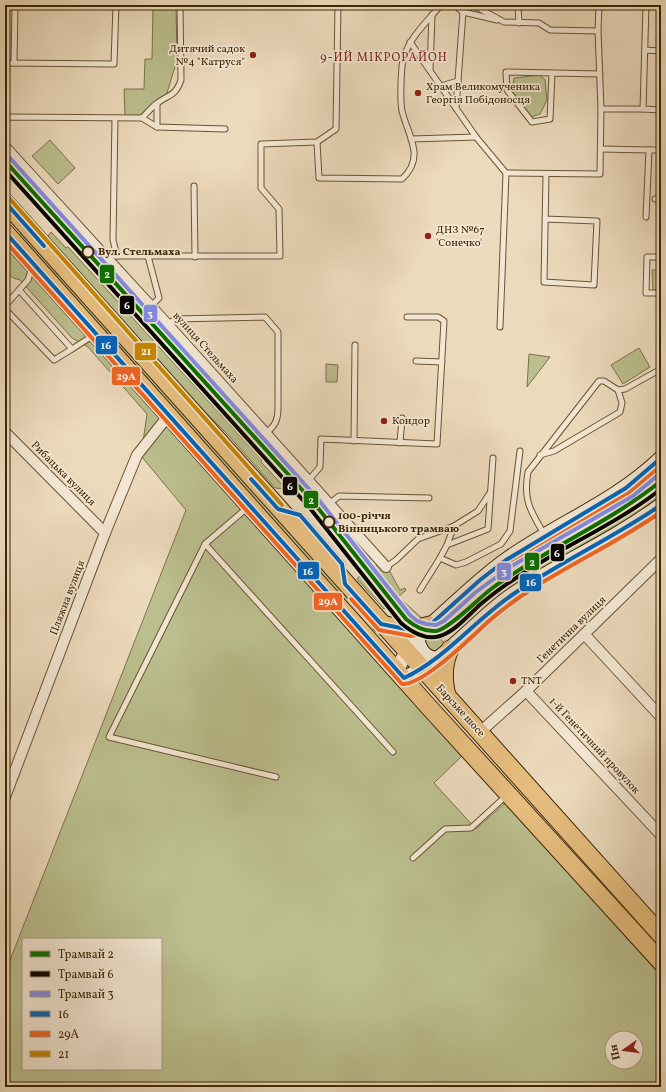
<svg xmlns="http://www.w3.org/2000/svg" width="666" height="1092" font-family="Vollkorn,serif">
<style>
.green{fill:#bbbe8e;stroke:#7c7249;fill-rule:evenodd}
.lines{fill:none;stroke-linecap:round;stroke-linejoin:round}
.service-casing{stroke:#695432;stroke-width:7}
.minor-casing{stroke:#695432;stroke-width:12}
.secondary-casing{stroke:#3d2704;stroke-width:16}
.trunk-casing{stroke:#3d2704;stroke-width:19}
.service{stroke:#f3e7d3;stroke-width:5}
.minor{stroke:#f3e7d3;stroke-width:10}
.secondary{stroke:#f3e7d3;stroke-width:14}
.trunk{stroke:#e6bd7e;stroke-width:17}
.bus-1-casing{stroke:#f3e7d3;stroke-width:7}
.bus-2-casing{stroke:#f3e7d3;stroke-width:7}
.bus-3-casing{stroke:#f3e7d3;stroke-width:7}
.bus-1{stroke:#0065bd;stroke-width:4}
.bus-2{stroke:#f26522;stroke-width:4}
.bus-3{stroke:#c88601;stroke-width:4}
.tram-1-casing{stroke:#f3e7d3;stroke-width:7}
.tram-2-casing{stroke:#f3e7d3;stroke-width:7}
.tram-3-casing{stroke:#f3e7d3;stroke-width:7}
.tram-1{stroke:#077000;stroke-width:4}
.tram-2{stroke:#000;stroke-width:4}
.tram-3{stroke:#828ce6;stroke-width:4}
.poi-dot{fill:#8f2418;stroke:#f3e7d3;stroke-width:1.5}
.stop-dot{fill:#f3e7d3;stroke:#3d2704;stroke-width:2}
.labels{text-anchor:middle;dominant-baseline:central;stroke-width:3.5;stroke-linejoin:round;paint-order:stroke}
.poi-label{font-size:11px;fill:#3d2704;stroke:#f3e7d3;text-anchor:start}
.stop-label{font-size:11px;font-weight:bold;fill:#3d2704;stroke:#f3e7d3;text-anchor:start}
.street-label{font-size:11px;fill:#3d2704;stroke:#f3e7d3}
.neighbourhood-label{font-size:12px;letter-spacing:1px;fill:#7a1f14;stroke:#f3e7d3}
.line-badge{stroke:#f3e7d3;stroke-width:1.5}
.badge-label{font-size:11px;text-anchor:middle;font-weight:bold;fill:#fff}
</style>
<rect width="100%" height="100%" fill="#ecdabc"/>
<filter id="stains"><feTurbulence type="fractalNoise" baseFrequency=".005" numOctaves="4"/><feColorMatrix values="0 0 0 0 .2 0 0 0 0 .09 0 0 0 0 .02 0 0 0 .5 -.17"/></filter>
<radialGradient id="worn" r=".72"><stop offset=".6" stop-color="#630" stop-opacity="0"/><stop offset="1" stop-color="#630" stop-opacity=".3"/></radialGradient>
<g class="green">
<path d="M153 5H176L177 60 167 93 141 116H125L124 89H144L145 59H152Z"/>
<rect x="657" y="17" width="4" height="27"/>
<path d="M540 75 545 80 547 100 540 114 531 117 512 91 514 78Z"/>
<path d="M50 140 75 168 58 184 32 156Z"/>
<path d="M51 232 66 248 68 247 262 460 261 462 286 489 275 488 229 436 158 364 61 257 48 236Z"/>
<path d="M21 233 25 234 375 626 376 629 373 632 19 235Z"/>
<path d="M5 247 463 755 434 783 476 829 505 803 661 976V1087H5V973L186 510 141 456 147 414 88 347 72 338 20 280 13 278 5 270ZM23 939H161V1069H23ZM612 1038H636V1062H612Z"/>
<path d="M652 270H661V291L653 290Z"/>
<path d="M124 287 316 497 314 498 123 288Z"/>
<path d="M639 348 650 367 623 384 611 365Z"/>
<path d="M529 354 550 357 527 387Z"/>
<path d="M326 364 338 365 337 382H326Z"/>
<path d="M661 467V496L622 525 521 581 499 596 488 582C543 539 610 515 661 467Z"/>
<path d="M337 520 372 558 368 560Z"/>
<path d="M378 564 383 570 390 572 400 590 405 588 406 590 395 600 371 570Z"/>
<path d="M361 574 387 607 384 609 357 579Z"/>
<path d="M403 601 425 621 417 624 399 604Z"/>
<path d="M427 637H439L445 644 435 653 422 644Z"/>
</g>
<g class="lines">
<defs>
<g id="service">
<path d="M454 5 463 12 456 108"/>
<path d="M473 5 504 22 539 23 550 30 598 31"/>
<path d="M518 5 519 23"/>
<path d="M646 5 643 109 661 110"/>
<path d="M463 12 497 20"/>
<path d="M410 42 476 137 506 173 600 174 601 109 598 31 599 5"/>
<path d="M645 50 661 51"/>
<path d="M5 63 114 64 116 5"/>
<path d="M14 63 15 5"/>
<path d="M430 70 432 15"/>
<path d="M552 73 550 119 532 122 507 90 506 72 600 74"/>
<path d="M441 86 458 81"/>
<path d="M157 104V127"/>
<path d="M601 109H643"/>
<path d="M115 118 113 240 117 256"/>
<path d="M142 118 157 127 225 129"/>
<path d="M5 119 9 117 142 118C147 113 151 108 156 104 169 94 175 97 181 80L180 5"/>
<path d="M411 139 476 137"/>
<path d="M317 142 319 178 402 179C426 157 408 136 402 111 400 101 401 77 402 66 405 41 426 23 441 5"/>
<path d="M601 149 649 150 646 217"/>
<path d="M649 150H661"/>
<path d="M194 186 195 257"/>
<path d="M655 199H661"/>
<path d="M545 219 597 221 594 285 544 282 546 174"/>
<path d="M106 256H280L279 209 261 188V144L317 142 336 129 338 5"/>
<path d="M148 256 159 298 151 306"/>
<path d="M661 257H647L646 293H661"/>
<path d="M32 267 28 280 19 290 72 349 94 335"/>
<path d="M5 306 19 290"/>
<path d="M5 309 54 360 72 349"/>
<path d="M168 325 175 319 265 317 278 332V408C278 420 275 426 266 433"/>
<path d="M500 327 506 173"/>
<path d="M416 361 442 362"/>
<path d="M354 441 355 345"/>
<path d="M400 443 402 418"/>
<path d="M540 455 554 451 620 412 622 403 618 390"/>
<path d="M493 458 488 529 447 545 440 558 456 565 466 562 501 544 510 531 520 451"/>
<path d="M308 481 320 467 321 439 437 444 444 321 438 317H407"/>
<path d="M329 504 339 496 429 498"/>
<path d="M290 512 300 515 342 564 343 573"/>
<path d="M544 534C530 510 523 500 528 472L599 381H604L618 390 625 389 661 369"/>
<path d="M205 544 248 507"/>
<path d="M447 545 454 526"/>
<path d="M386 567 396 560 418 539 454 526 478 511 490 493"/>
<path d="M420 590 440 558"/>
<path d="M276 777 109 737 205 544 393 752"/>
<path d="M413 858 445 829 471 828 506 796"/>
</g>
<g id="minor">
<path d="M5 147 168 325 386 567"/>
<path d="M5 435 6 433 105 533"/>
<path d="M585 635 661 717"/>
<path d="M526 691 661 835"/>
<path d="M479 733 526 691 661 559"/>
<path d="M5 797 105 533 137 455 168 416"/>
</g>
<g id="secondary">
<path d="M417 637C419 650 425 659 439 659"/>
<path d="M397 671C407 645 426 629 446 611 466 593 485 575 506 560 558 523 614 503 661 458"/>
<path d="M404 678C447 661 474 621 512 595 560 563 614 540 661 505"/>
</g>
<g id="trunk">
<path d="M5 202 661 935"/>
<path d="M5 232 427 705 661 962"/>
<path d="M381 624 411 630 430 625"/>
<path d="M447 696C443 679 443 665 450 649"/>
</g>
</defs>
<use href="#service" class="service-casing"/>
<use href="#minor" class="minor-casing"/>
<use href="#secondary" class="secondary-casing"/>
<use href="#trunk" class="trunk-casing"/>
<use href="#service" class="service"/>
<use href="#minor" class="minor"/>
<use href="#secondary" class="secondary"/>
<use href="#trunk" class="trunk"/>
<defs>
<g id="bus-1">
<path d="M5 202 44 246"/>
<path d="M5 232 404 678C446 658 474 621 512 595 560 562 613 538 661 505"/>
<path d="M251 479 278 509 300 515 342 564 345 584 381 624 411 630 430 625 480 580 506 560 626 488 661 458"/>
</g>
<g id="bus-2">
<path d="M5 241 402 684C423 686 473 635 489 621 540 576 606 551 661 512"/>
<path d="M351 599 379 630 411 636 433 630 484 585 509 565 629 493 661 466"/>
</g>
<path id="bus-3" d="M9 198 282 505"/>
</defs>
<use href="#bus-1" class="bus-1-casing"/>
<use href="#bus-2" class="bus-2-casing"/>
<use href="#bus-3" class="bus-3-casing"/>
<use href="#bus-1" class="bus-1"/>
<use href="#bus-2" class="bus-2"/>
<use href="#bus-3" class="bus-3"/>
<defs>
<path id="tram-1" d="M5 161 314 503 406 619C414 626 425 632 436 631 448 630 480 597 491 589 545 549 609 523 661 481"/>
<path id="tram-2" d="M5 170 309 507 401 623C410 631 426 641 440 636 456 631 469 614 482 603 493 594 505 585 516 578 563 546 617 524 661 489"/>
<path id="tram-3" d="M9 157 318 499 410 615 417 621 426 624 436 625 444 621 476 592 510 567 633 496 657 476"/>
</defs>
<use href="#tram-1" class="tram-1-casing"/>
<use href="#tram-2" class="tram-2-casing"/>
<use href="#tram-3" class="tram-3-casing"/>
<use href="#tram-1" class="tram-1"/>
<use href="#tram-2" class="tram-2"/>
<use href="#tram-3" class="tram-3"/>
</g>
<g class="poi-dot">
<circle cx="253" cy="55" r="4"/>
<circle cx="418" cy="93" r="4"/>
<circle cx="428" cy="236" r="4"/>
<circle cx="384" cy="421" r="4"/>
<circle cx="513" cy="681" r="4"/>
</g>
<g class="stop-dot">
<circle cx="88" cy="252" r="5.5"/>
<circle cx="329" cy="522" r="5.5"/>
</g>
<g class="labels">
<g class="poi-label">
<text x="245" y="49" text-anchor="end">Дитячий садок<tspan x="245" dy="13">№4 "Катруся"</tspan></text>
<text x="426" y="87">Храм Великомученика<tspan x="426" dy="13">Георгія Побідоносця</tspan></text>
<text x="436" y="230">ДНЗ №67<tspan x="436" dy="13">'Сонечко'</tspan></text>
<text x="392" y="421">Кондор</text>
<text x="521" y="681">TNT</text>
</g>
<g class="stop-label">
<text x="98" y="252">Вул. Стельмаха</text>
<text x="338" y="516">100-річчя<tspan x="338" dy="13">Вінницького трамваю</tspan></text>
</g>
<g class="street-label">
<text transform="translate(205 348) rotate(48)">вулиця Стельмаха</text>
<text transform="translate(63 474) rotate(45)">Рибацька вулиця</text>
<text transform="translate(68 598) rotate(-69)">Пляжна вулиця</text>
<text transform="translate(572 630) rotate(-44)">Генетична вулиця</text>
<text transform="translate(460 711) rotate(48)">Барське шосе</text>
<text transform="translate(594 746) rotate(47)">1-й Генетичний провулок</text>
</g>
<g class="neighbourhood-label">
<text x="384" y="58">9-ИЙ МІКРОРАЙОН</text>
</g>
</g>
<g class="line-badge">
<rect x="99" y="264" width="16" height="20" rx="4" fill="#077000"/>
<rect x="119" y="295" width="16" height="20" rx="4" fill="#000"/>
<rect x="143" y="304" width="15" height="19" rx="4" fill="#828ce6"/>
<rect x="95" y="335" width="23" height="20" rx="4" fill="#0065bd"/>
<rect x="134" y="342" width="23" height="19" rx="4" fill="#c88601"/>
<rect x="111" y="366" width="30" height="20" rx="4" fill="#f26522"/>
<rect x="282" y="476" width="16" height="20" rx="4" fill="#000"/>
<rect x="303" y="490" width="16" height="19" rx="4" fill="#077000"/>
<rect x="550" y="543" width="15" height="19" rx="4" fill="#000"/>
<rect x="524" y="552" width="16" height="19" rx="4" fill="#077000"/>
<rect x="297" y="561" width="23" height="19" rx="4" fill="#0065bd"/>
<rect x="496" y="562" width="16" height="19" rx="4" fill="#828ce6"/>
<rect x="519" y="573" width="23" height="19" rx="4" fill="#0065bd"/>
<rect x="313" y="592" width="30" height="19" rx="4" fill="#f26522"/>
</g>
<g class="badge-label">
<text x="107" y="278">2</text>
<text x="127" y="309">6</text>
<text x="150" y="317">3</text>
<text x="106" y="349">16</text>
<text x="146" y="355">21</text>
<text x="126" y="380">29А</text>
<text x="290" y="490">6</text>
<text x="311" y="504">2</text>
<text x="557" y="557">6</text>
<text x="532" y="566">2</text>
<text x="308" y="575">16</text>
<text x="504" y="575">3</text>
<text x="531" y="586">16</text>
<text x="328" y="605">29А</text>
</g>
<rect width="666" height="1092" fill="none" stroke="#ecdabc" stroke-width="20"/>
<rect x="6" y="6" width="654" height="1080" fill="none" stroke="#3d2704" stroke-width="2"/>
<rect x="10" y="10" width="646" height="1072" fill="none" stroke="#3d2704"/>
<rect x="22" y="938" width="140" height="132" fill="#f3e7d3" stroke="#aa9a80"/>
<rect x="30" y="951" width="20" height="6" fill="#077000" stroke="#aa9a80"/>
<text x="58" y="958" font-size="12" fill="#3d2704">Трамвай 2</text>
<rect x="30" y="971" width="20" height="6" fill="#000000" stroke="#aa9a80"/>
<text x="58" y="978" font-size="12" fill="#3d2704">Трамвай 6</text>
<rect x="30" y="991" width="20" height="6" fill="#828ce6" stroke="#aa9a80"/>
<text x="58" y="998" font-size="12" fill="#3d2704">Трамвай 3</text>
<rect x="30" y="1011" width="20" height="6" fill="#0065bd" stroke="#aa9a80"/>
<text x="58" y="1018" font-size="12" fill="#3d2704">16</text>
<rect x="30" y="1031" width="20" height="6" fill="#f26522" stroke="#aa9a80"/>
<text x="58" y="1038" font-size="12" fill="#3d2704">29А</text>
<rect x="30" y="1051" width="20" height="6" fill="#c88601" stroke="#aa9a80"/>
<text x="58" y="1058" font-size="12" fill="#3d2704">21</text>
<g transform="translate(624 1050) rotate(256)"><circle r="19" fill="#f3e7d3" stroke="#aa9a80"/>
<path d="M0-3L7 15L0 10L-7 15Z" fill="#8f2418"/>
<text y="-6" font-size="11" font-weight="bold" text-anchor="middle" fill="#3d2704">Пн</text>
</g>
<rect width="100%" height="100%" filter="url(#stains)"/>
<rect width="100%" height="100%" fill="url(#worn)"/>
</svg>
